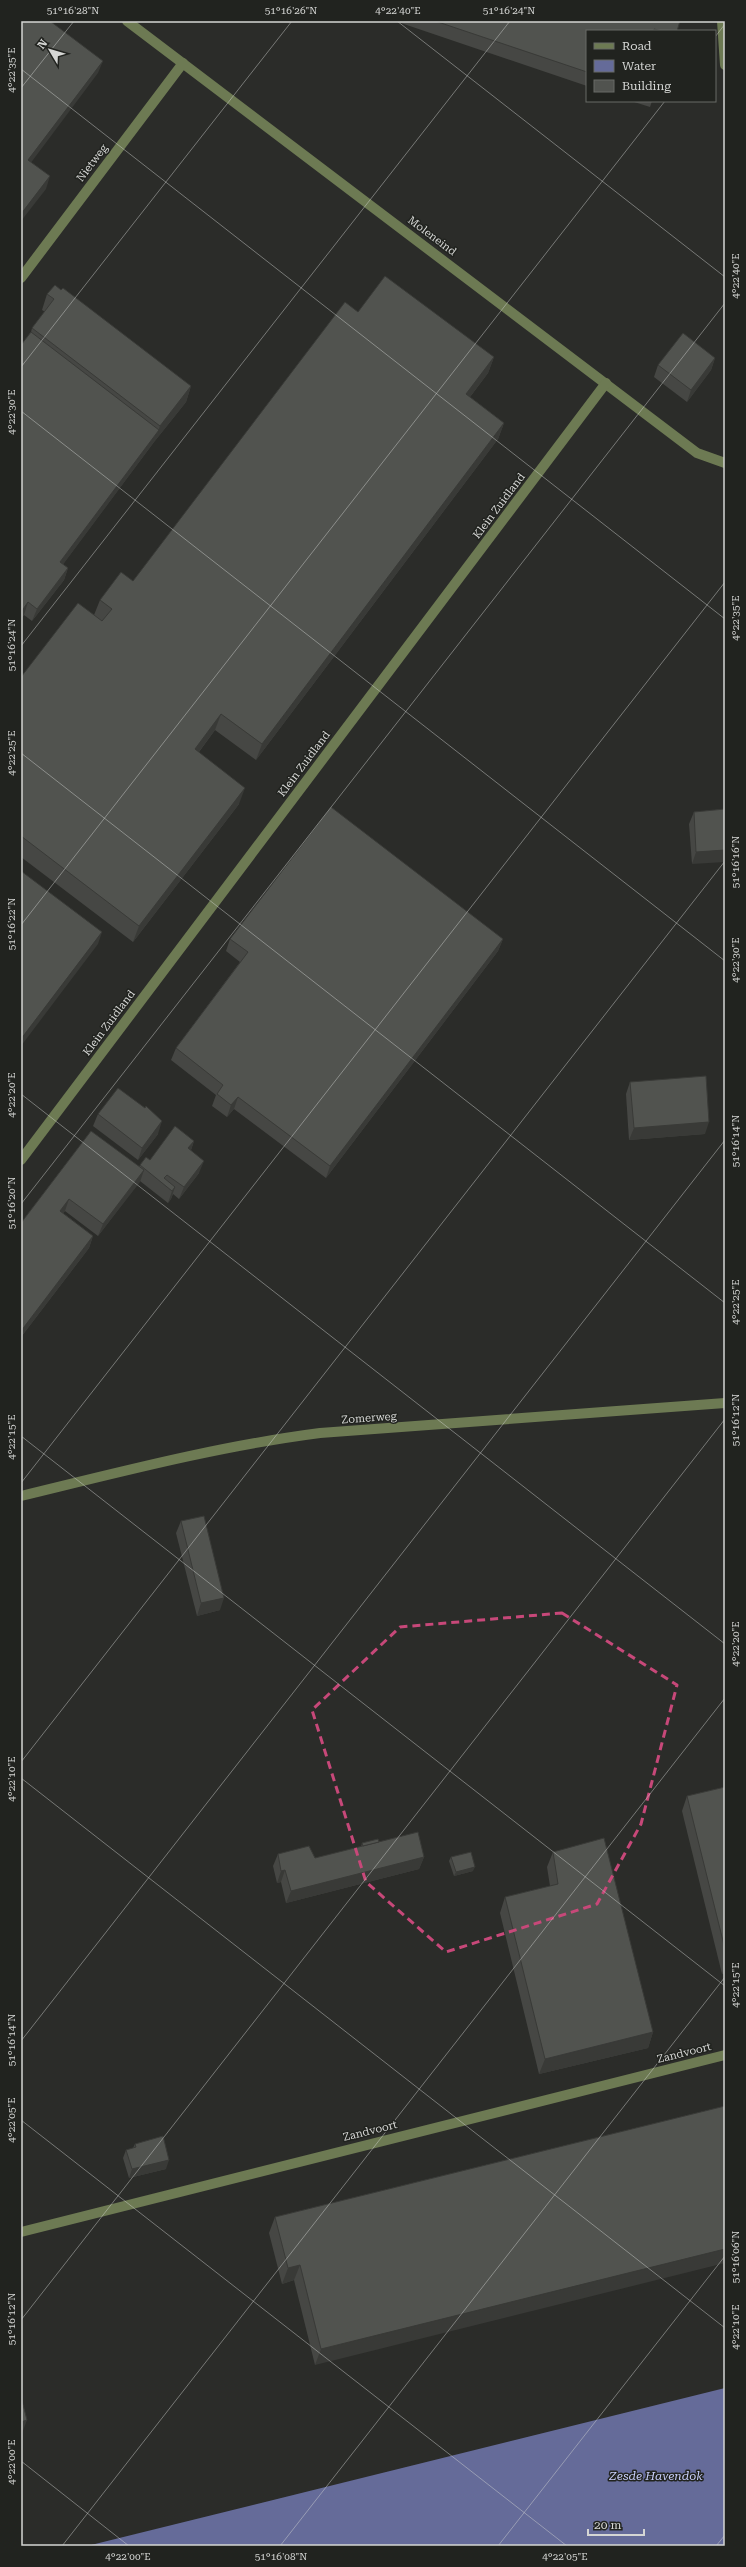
<svg xmlns="http://www.w3.org/2000/svg" width="746" height="2567" font-family="'Roboto Serif',serif">
<style>
.water{fill:#656b99}
.lines{fill:none;stroke-linecap:round;stroke-linejoin:round}
.minor{stroke:#6d7a53;stroke-width:10}
.wall{fill:#464744}
.shaded-wall{fill:#393a37}
.building{fill:#51534f;stroke:#393a37}
.marked{fill:none;stroke:#c74879;stroke-width:3;stroke-dasharray:8 5;stroke-linejoin:round}
.ticks{fill:none;stroke:#d5d6d4;stroke-width:1;stroke-opacity:0.45}
.labels{text-anchor:middle;dominant-baseline:central;stroke-width:3;stroke-linejoin:round;paint-order:stroke}
.street-label{font-size:11px;fill:#d5d6d4;stroke:#21231f}
.water-label{font-size:12px;font-style:italic;fill:#c8cffb;stroke:#21231f}
.neatline{fill:none;stroke:#d5d6d4;stroke-width:1.5}
.ticks-label{font-size:10px;text-anchor:middle;fill:#d5d6d4}
</style>
<rect width="100%" height="100%" fill="#2b2c29"/>
<path class="water" d="M725 2388V2546H87Z"/>
<g class="lines">
<g class="minor">
<path d="M127 21 697 453 725 463"/>
<path d="M722 21 725 65"/>
<path d="M21 278 183 63"/>
<path d="M21 1160 606 383"/>
<path d="M21 1496C120 1472 219 1446 320 1433L725 1403"/>
<path d="M21 2232 725 2055"/>
</g>
</g>
<g class="wall">
<path d="M395 21H680L677 31H587V86Z"/>
<path d="M631 101H652L650 107Z"/>
<path d="M47 294 191 386 186 402 154 442 63 564 68 568 64 580 32 621 24 615 21 618V345L31 332 32 328 45 312 42 310Z"/>
<path d="M358 312 494 357 488 373 470 397 504 423 498 439 256 760 215 730 199 752 239 804 133 942 21 857V677L94 615 100 600 133 581Z"/>
<path d="M715 358 711 370 687 402 654 377 658 365Z"/>
<path d="M725 809 692 864 689 824 694 812Z"/>
<path d="M230 939H503L498 951 326 1178 234 1109 227 1117 212 1106 216 1095 171 1060 176 1048 240 962 226 951Z"/>
<path d="M630 1082 705 1134 629 1140 626 1094Z"/>
<path d="M98 1114 158 1134 138 1160 93 1126Z"/>
<path d="M91 1131 139 1167 140 1165 150 1160 194 1141 191 1150 199 1173 179 1199 173 1194 171 1199 168 1203 140 1181 98 1236 65 1211 63 1213 93 1236 89 1248 21 1337V1223Z"/>
<path d="M181 1521 220 1610 197 1616 176 1533Z"/>
<path d="M725 1787V1973L722 1974 682 1811 687 1796Z"/>
<path d="M379 1842 424 1857 419 1869 286 1903 281 1882 277 1883 273 1866 278 1854 315 1858 361 1847 362 1843Z"/>
<path d="M553 1852 653 2032 648 2048 539 2074 500 1913 505 1897 550 1886 547 1867Z"/>
<path d="M451 1857 473 1871 454 1876 449 1861Z"/>
<path d="M725 2106 315 2365 294 2280 282 2284 269 2233 275 2217Z"/>
<path d="M135 2144 166 2169 129 2178 123 2158 126 2150 133 2148Z"/>
</g>
<g class="shaded-wall">
<path d="M103 61 98 73 24 172 28 160Z"/>
<path d="M50 176 46 189 21 221V214Z"/>
<path d="M494 357 488 373 460 410 466 394Z"/>
<path d="M715 358 711 370 687 402 691 390Z"/>
<path d="M191 386 186 402 154 442 160 426Z"/>
<path d="M504 423 498 439 256 760 262 744Z"/>
<path d="M159 430 154 442 56 574 60 562Z"/>
<path d="M68 568 64 580 32 621 37 609Z"/>
<path d="M28 602 24 615 21 618V612Z"/>
<path d="M221 714 215 730 189 765 195 749Z"/>
<path d="M245 788 239 804 133 942 139 926Z"/>
<path d="M725 850V862L692 864 696 852Z"/>
<path d="M102 932 98 944 21 1046V1039Z"/>
<path d="M503 939 498 951 326 1178 330 1166Z"/>
<path d="M238 1097 234 1109 227 1117 231 1105Z"/>
<path d="M162 1121 158 1134 138 1160 142 1148Z"/>
<path d="M709 1122 705 1134 629 1140 634 1128Z"/>
<path d="M194 1141 190 1153 188 1148Z"/>
<path d="M204 1161 199 1173 179 1199 184 1187Z"/>
<path d="M144 1170 140 1182 98 1236 103 1224Z"/>
<path d="M175 1187 171 1199 168 1203 172 1191Z"/>
<path d="M69 1199 65 1211 56 1223 60 1211Z"/>
<path d="M93 1236 89 1248 21 1337V1331Z"/>
<path d="M224 1598 220 1610 197 1616 201 1603Z"/>
<path d="M424 1857 419 1869 286 1903 291 1891Z"/>
<path d="M475 1867 473 1871 454 1876 456 1872Z"/>
<path d="M285 1870 281 1882 277 1883 281 1871Z"/>
<path d="M725 1965V1973L722 1974Z"/>
<path d="M653 2032 648 2048 539 2074 545 2059Z"/>
<path d="M169 2160 166 2169 129 2178 132 2169Z"/>
<path d="M725 2249V2263L315 2365 321 2349Z"/>
<path d="M300 2265 294 2280 282 2284 288 2268Z"/>
<path d="M27 2420 21 2436V2422Z"/>
</g>
<g class="building">
<path d="M21 21H50L103 61 28 160 50 176 21 214Z"/>
<path d="M435 21H680L677 31H662L654 29V31H587V72Z"/>
<path d="M385 276 494 357 466 394 504 423 262 744 221 714 195 749 245 788 139 926 21 836V677L78 603 102 621 112 609 100 600 121 572 133 581 345 302 358 312Z"/>
<path d="M55 285 61 290 63 288 191 386 160 426 32 328 54 299 47 294Z"/>
<path d="M31 332 159 430 60 562 68 568 37 609 28 602 21 612V345Z"/>
<path d="M683 333 715 358 691 390 658 365Z"/>
<path d="M331 807 503 939 330 1166 238 1097 231 1105 217 1094 223 1085 176 1048 248 952 230 939Z"/>
<path d="M725 809V850L696 852 694 812Z"/>
<path d="M21 871 102 932 21 1039Z"/>
<path d="M706 1076 709 1122 634 1128 630 1082Z"/>
<path d="M118 1088 145 1108 146 1106 162 1121 142 1148 98 1114Z"/>
<path d="M175 1126 194 1141 188 1148 204 1161 184 1187 167 1175 164 1178 175 1187 172 1191 140 1165 146 1157 150 1160Z"/>
<path d="M91 1131 144 1170 103 1224 69 1199 60 1211 93 1236 21 1331V1223Z"/>
<path d="M204 1516 224 1598 201 1603 181 1521Z"/>
<path d="M725 1787V1949L687 1796Z"/>
<path d="M418 1832 424 1857 291 1891 285 1870 281 1871 278 1854 309 1846 315 1858Z"/>
<path d="M604 1838 653 2032 545 2059 505 1897 558 1884 553 1852Z"/>
<path d="M378 1839 379 1842 363 1846 362 1843Z"/>
<path d="M471 1852 475 1867 456 1872 451 1857Z"/>
<path d="M725 2106V2249L321 2349 300 2265 288 2268 275 2217Z"/>
<path d="M163 2136 169 2160 132 2169 126 2150 136 2147 135 2144Z"/>
<path d="M21 2397 27 2420 21 2422Z"/>
</g>
<path class="marked" d="M562 1613 677 1685 641 1824 597 1904 446 1952 366 1882 312 1710 400 1627Z"/>
<path class="ticks" d="M397 21 725 277M715 37 725 24M21 69 725 619M21 88 74 21M21 367 292 21M21 411 725 961M21 646 510 21M21 753 725 1303M21 925 665 101M21 1094 725 1644M21 1204 725 303M21 1436 725 1986M21 1483 725 582M21 1762 725 861M21 1778 725 2328M21 2041 725 1140M21 2120 567 2546M21 2320 725 1419M21 2461 129 2546M62 2546 725 1698M280 2546 725 1977M498 2546 725 2256M716 2546 725 2535"/>
<g class="labels">
<g class="street-label">
<text transform="translate(92 163) rotate(-53)">Nietweg</text>
<text transform="translate(432 236) rotate(37)">Moleneind</text>
<text transform="translate(499 506) rotate(-53)">Klein Zuidland</text>
<text transform="translate(304 764) rotate(-53)">Klein Zuidland</text>
<text transform="translate(109 1023) rotate(-53)">Klein Zuidland</text>
<text transform="translate(369 1418) rotate(-4)">Zomerweg</text>
<text transform="translate(684 2053) rotate(-14)">Zandvoort</text>
<text transform="translate(370 2131) rotate(-14)">Zandvoort</text>
</g>
<g class="water-label">
<text x="656" y="2476">Zesde Havendok</text>
</g>
</g>
<rect width="746" height="2567" fill="none" stroke="#21231f" stroke-width="44"/>
<rect x="586" y="30" width="130" height="72" fill="#21231f" stroke="#696b67"/>
<rect x="594" y="43" width="20" height="6" fill="#6d7a53" stroke="#696b67"/>
<text x="622" y="50" font-size="12" fill="#d5d6d4">Road</text>
<rect x="594" y="60" width="20" height="12" fill="#656b99" stroke="#696b67"/>
<text x="622" y="70" font-size="12" fill="#d5d6d4">Water</text>
<rect x="594" y="80" width="20" height="12" fill="#51534f" stroke="#696b67"/>
<text x="622" y="90" font-size="12" fill="#d5d6d4">Building</text>
<g transform="translate(50 50) rotate(308)" stroke="#21231f" stroke-width="3" paint-order="stroke">
<path d="M0-3L7 15L0 10L-7 15Z" fill="#d5d6d4"/>
<text y="-6" font-size="11" font-weight="bold" text-anchor="middle" fill="#d5d6d4">N</text>
</g>
<path d="M588 2529v6h56v-6" fill="none" stroke="#d5d6d4" stroke-width="2"/>
<text x="594" y="2529" font-size="12" fill="#d5d6d4" stroke="#21231f" stroke-width="3" paint-order="stroke">20 m</text>
<rect x="22" y="22" width="702" height="2523" class="neatline"/>
<g class="ticks-label">
<text x="73" y="14">51°16'28"N</text>
<text x="291" y="14">51°16'26"N</text>
<text x="398" y="14">4°22'40"E</text>
<text x="509" y="14">51°16'24"N</text>
<text transform="translate(11 70) rotate(-90)" y="4">4°22'35"E</text>
<text transform="translate(735 276) rotate(-90)" y="4">4°22'40"E</text>
<text transform="translate(11 412) rotate(-90)" y="4">4°22'30"E</text>
<text transform="translate(735 618) rotate(-90)" y="4">4°22'35"E</text>
<text transform="translate(11 645) rotate(-90)" y="4">51°16'24"N</text>
<text transform="translate(11 753) rotate(-90)" y="4">4°22'25"E</text>
<text transform="translate(735 862) rotate(-90)" y="4">51°16'16"N</text>
<text transform="translate(11 924) rotate(-90)" y="4">51°16'22"N</text>
<text transform="translate(735 960) rotate(-90)" y="4">4°22'30"E</text>
<text transform="translate(11 1095) rotate(-90)" y="4">4°22'20"E</text>
<text transform="translate(735 1141) rotate(-90)" y="4">51°16'14"N</text>
<text transform="translate(11 1203) rotate(-90)" y="4">51°16'20"N</text>
<text transform="translate(735 1302) rotate(-90)" y="4">4°22'25"E</text>
<text transform="translate(735 1420) rotate(-90)" y="4">51°16'12"N</text>
<text transform="translate(11 1437) rotate(-90)" y="4">4°22'15"E</text>
<text transform="translate(735 1644) rotate(-90)" y="4">4°22'20"E</text>
<text transform="translate(11 1779) rotate(-90)" y="4">4°22'10"E</text>
<text transform="translate(735 1985) rotate(-90)" y="4">4°22'15"E</text>
<text transform="translate(11 2040) rotate(-90)" y="4">51°16'14"N</text>
<text transform="translate(11 2120) rotate(-90)" y="4">4°22'05"E</text>
<text transform="translate(735 2257) rotate(-90)" y="4">51°16'06"N</text>
<text transform="translate(11 2319) rotate(-90)" y="4">51°16'12"N</text>
<text transform="translate(735 2327) rotate(-90)" y="4">4°22'10"E</text>
<text transform="translate(11 2462) rotate(-90)" y="4">4°22'00"E</text>
<text x="128" y="2560">4°22'00"E</text>
<text x="281" y="2560">51°16'08"N</text>
<text x="565" y="2560">4°22'05"E</text>
</g>
</svg>
